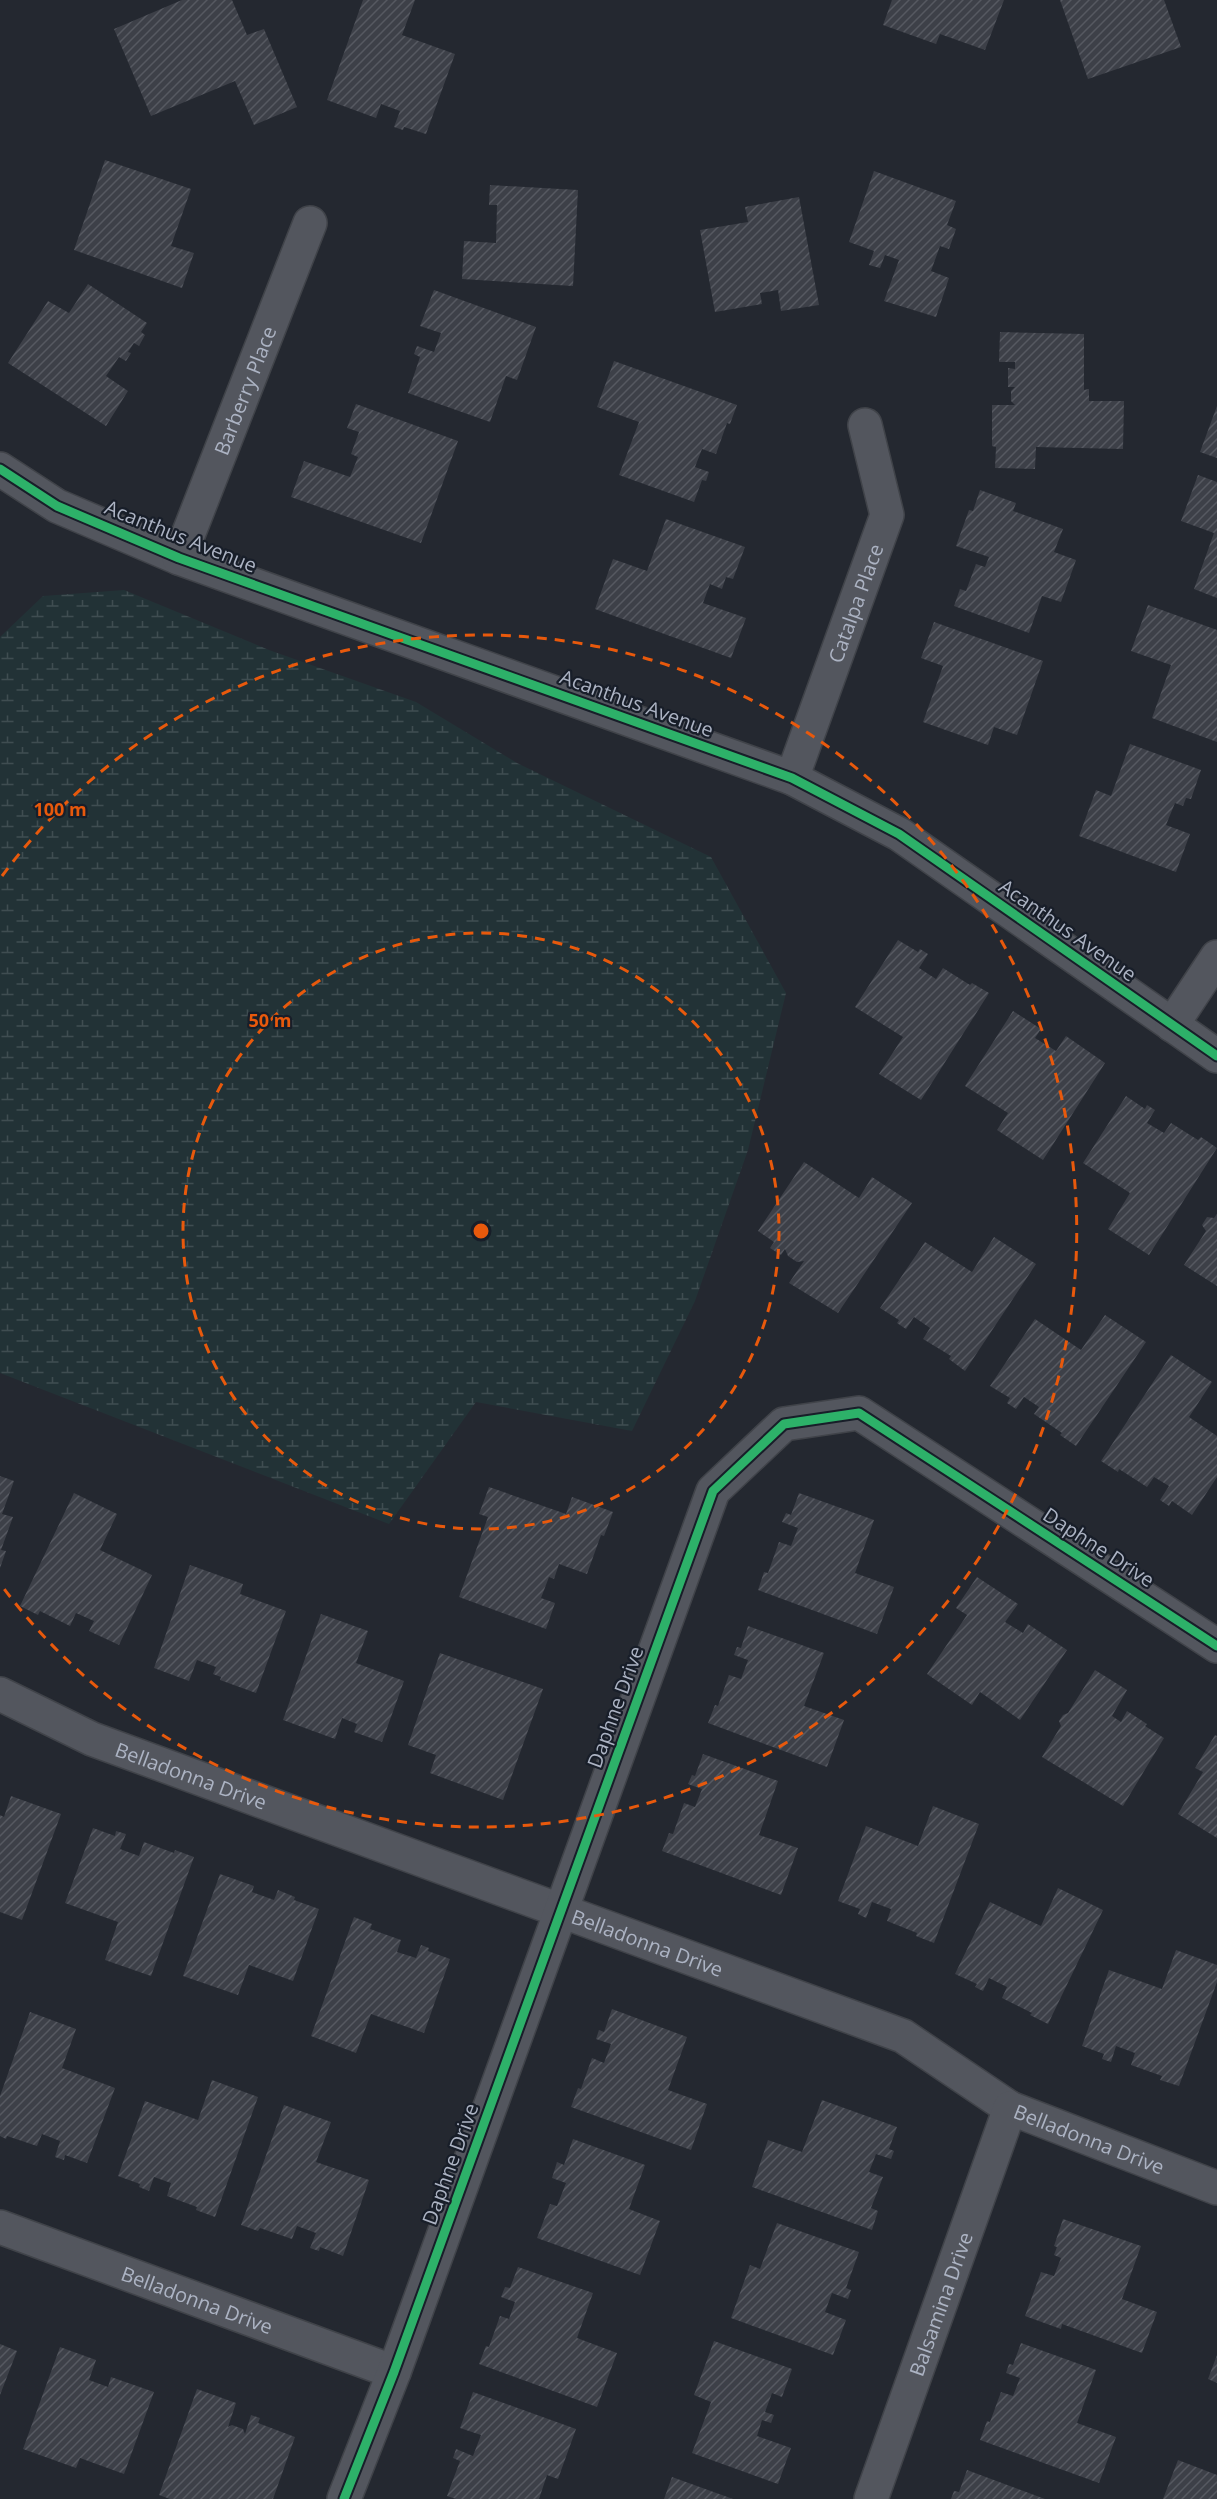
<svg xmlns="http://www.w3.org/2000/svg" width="1217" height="2499" font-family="'Open Sans',sans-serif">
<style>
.wetland{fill:url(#wetland-marsh)}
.building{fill:url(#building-hatch)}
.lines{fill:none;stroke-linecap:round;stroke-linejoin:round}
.minor-casing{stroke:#404349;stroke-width:36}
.minor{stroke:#53565e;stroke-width:33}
.cycleway-casing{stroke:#181e29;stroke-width:13}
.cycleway{stroke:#2db169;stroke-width:9}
.ring{fill:none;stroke:#e8590c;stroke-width:3;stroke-dasharray:10 8}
.labels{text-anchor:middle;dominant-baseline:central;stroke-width:4.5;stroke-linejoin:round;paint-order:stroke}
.street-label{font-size:20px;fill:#acb3c3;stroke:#181e29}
.centre{fill:#e8590c;stroke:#181e29;stroke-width:3}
.ring-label{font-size:18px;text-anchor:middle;font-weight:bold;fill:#e8590c;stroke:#181e29;stroke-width:4.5;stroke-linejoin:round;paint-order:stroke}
</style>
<defs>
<pattern id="wetland-marsh" width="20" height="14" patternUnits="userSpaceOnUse" patternTransform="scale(1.5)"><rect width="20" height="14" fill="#223236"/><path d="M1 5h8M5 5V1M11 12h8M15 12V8" fill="none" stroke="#3f4d51"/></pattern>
<pattern id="building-hatch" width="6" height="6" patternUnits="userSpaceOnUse" patternTransform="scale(1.5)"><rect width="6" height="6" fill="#3d4048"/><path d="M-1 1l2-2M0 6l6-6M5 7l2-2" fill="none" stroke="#565961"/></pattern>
</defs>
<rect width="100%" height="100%" fill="#242830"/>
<path class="wetland" d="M124 590 269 650 416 702 517 763 711 857 786 993 748 1150 695 1301 632 1431 476 1402 389 1524 0 1373V637L43 596Z"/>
<g class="building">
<path d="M182 0H232L247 35 264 29 297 107 254 125 235 81 151 116 114 29Z"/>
<path d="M363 0H415L402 35 455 54 426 134 404 127 403 130 394 127 400 111 381 104 376 118 327 100Z"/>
<path d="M892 0H1004L985 50 940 34 936 44 883 25Z"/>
<path d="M1060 0H1164L1181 47 1088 79Z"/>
<path d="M105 160 191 189 171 246 194 253 182 288 74 250Z"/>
<path d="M874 171 956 201 947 225 956 229 949 249 940 246 931 271 949 278 936 317 884 301 899 260 885 255 880 268 869 265 874 251 849 242Z"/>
<path d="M490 185 578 190 573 286 462 279 464 241 496 243 497 205H489Z"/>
<path d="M799 197 819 305 781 311 778 290 760 293 762 304 715 312 700 230 748 222 745 207Z"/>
<path d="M88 284 147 323 141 332 145 335 139 346 134 343 128 352 131 353 126 361 119 357 106 376 128 391 106 426 8 363 48 301 69 313Z"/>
<path d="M434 290 536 327 517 380 506 376 490 422 408 393 420 357 414 354 417 346 434 352 441 333 420 326Z"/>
<path d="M1000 332 1084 334V390L1089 389V401H1124L1123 449 1036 447 1035 469 995 468 996 447 992 446V405H1015L1011 401V391L1015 387H1008V368L1015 369V362H999Z"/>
<path d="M614 361 737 405 730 424 727 423 716 454 702 449 695 467 709 472 706 481 702 480 694 502 619 475 639 422 597 407Z"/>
<path d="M356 404 458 441 421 543 291 497 304 461 350 477 358 457 351 454 359 432 347 428Z"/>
<path d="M1217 406V458L1200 452Z"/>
<path d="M1198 475 1217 482V598L1194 589 1214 533 1181 521Z"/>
<path d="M980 490 1016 503 1013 511 1063 529 1054 552 1076 560 1061 602 1042 596 1029 633 954 606 960 589 966 591 976 564 985 567 989 557 956 546 969 510 973 511Z"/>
<path d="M666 519 745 547 733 579 726 577 722 589 710 584 703 603 746 618 731 658 595 609 613 559 647 571Z"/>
<path d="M1148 605 1217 630V742L1152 718 1171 665 1131 651Z"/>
<path d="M934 622 1043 661 1017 735 994 727 988 745 923 722 943 666 921 658Z"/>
<path d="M1130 744 1201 770 1191 799 1186 798 1183 806 1175 803 1166 825 1190 834 1176 872 1079 836 1096 790 1111 796Z"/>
<path d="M898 940 918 952 920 949 928 954 919 968 936 979 943 968 970 985 972 983 989 993 921 1100 879 1074 903 1037 855 1007Z"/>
<path d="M1013 1011 1041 1029 1035 1038 1056 1051 1066 1036 1105 1063 1043 1160 997 1130 1008 1113 965 1086Z"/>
<path d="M1126 1096 1145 1109 1147 1105 1155 1110 1147 1123 1164 1133 1171 1123 1198 1140 1201 1137 1217 1148 1149 1255 1108 1229 1130 1193 1083 1163Z"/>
<path d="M804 1162 859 1198 872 1177 912 1203 838 1313 789 1283 804 1261 797 1262 788 1256 785 1249 781 1255 770 1248 774 1242 758 1231Z"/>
<path d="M1217 1214V1286L1184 1265 1206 1231 1202 1225 1207 1217 1214 1218Z"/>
<path d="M994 1237 1036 1264 965 1371 949 1359 951 1356 923 1339 930 1328 914 1317 906 1329 897 1323 899 1320 880 1308 925 1242 972 1272Z"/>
<path d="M1105 1315 1146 1342 1076 1446 1060 1435 1062 1433 1034 1414 1039 1407 1024 1397 1016 1409 1007 1403 1010 1398 990 1386 1035 1319 1081 1350Z"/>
<path d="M1171 1355 1212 1382 1189 1417 1217 1436V1477L1192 1515 1172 1501 1169 1506 1160 1500 1169 1486 1154 1477 1147 1487 1119 1469 1118 1472 1101 1461Z"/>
<path d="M0 1476 14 1481 2 1514 13 1517 1 1550 6 1551 0 1568Z"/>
<path d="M489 1487 566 1514 572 1497 613 1512 604 1536 601 1535 587 1574 559 1564 554 1579 549 1577 541 1598 555 1603 546 1629 459 1597 488 1517 479 1514Z"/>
<path d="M74 1493 117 1514 100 1550 152 1575 119 1645 89 1631 94 1621 76 1613 70 1626 40 1611 38 1615 20 1606Z"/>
<path d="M799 1493 874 1520 855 1573 894 1587 877 1634 758 1590 764 1572 768 1573 779 1542 791 1546 798 1528 782 1522 786 1513 791 1515Z"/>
<path d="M190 1565 243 1584 240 1594 286 1611 256 1693 220 1680 221 1677 213 1674 216 1667 197 1660 189 1681 154 1668Z"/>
<path d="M977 1577 1018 1604 1005 1622 1023 1633 1028 1624 1067 1650 1020 1720 980 1692 972 1705 927 1674 967 1615 956 1608Z"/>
<path d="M321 1614 368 1631 356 1663 404 1681 382 1742 354 1732 357 1724 342 1718 335 1739 283 1720Z"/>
<path d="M748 1626 824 1653 804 1706 844 1720 827 1767 708 1723 715 1705 718 1706 729 1675 741 1679 748 1660 734 1655 737 1647 741 1648Z"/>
<path d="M440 1653 543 1689 503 1800 430 1773 436 1755 408 1745Z"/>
<path d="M1095 1670 1127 1690 1112 1716 1121 1722 1127 1711 1147 1724 1145 1726 1164 1738 1123 1806 1042 1757 1061 1726 1059 1721 1063 1715 1068 1713Z"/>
<path d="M1215 1735 1217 1736V1838L1178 1814 1203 1772 1195 1768Z"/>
<path d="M703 1754 778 1781 759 1835 798 1848 781 1895 662 1851 669 1833 673 1834 684 1803 695 1807 702 1789 688 1784 692 1775 695 1776Z"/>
<path d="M11 1796 61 1814 22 1920 0 1912V1815L4 1817Z"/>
<path d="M933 1806 979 1824 934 1943 916 1936 917 1933 887 1921 891 1909 872 1902 866 1918 858 1914 860 1909 838 1901 866 1826 918 1846Z"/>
<path d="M93 1828 115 1836 116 1831 126 1834 120 1849 139 1856 144 1842 174 1853 175 1850 194 1857 151 1976 105 1960 118 1922 65 1903Z"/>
<path d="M220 1874 254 1886 252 1892 274 1900 278 1890 295 1897 294 1900 319 1909 293 1981 249 1965 238 1995 183 1976Z"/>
<path d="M1058 1888 1103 1910 1048 2024 1030 2015 1032 2013 1002 1998 1007 1987 989 1978 983 1991 975 1987 977 1984 955 1974 990 1902 1041 1926Z"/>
<path d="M354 1917 372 1924 370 1929 401 1940 397 1952 416 1958 421 1945 429 1948 428 1951 450 1959 424 2033 371 2014 356 2053 311 2036Z"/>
<path d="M1176 1950 1217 1965V1982L1179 2086 1160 2080 1162 2076 1131 2065 1135 2053 1116 2046 1111 2062 1102 2059 1104 2054 1082 2046 1109 1970 1162 1989Z"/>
<path d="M612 2009 687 2037 668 2090 707 2104 691 2150 571 2107 578 2088 581 2089 592 2058 604 2063 611 2044 596 2039 599 2030 604 2032Z"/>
<path d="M30 2012 76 2029 62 2068 115 2088 87 2163 65 2155 64 2160 55 2157 60 2141 42 2134 37 2146 7 2136 6 2139 0 2136V2096Z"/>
<path d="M212 2080 258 2097 215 2217 196 2210 197 2207 167 2196 171 2183 154 2177 149 2191 139 2187 140 2184 118 2176 145 2101 198 2120Z"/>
<path d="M822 2100 897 2127 889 2149 894 2151 891 2159 876 2154 869 2172 883 2177 871 2208 878 2211 872 2230 752 2187 768 2140 802 2152Z"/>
<path d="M284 2105 331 2122 316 2162 369 2180 343 2256 320 2247 319 2251 310 2248 316 2233 297 2226 292 2239 260 2228 258 2231 241 2225Z"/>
<path d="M573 2139 645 2165 629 2209 660 2221 640 2275 537 2238 550 2204 557 2206 566 2183 552 2178 557 2162 564 2165Z"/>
<path d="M1063 2219 1141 2246 1122 2299 1157 2312 1142 2353 1062 2324 1061 2329 1025 2316 1041 2272 1054 2276 1061 2258 1054 2255 1057 2247 1054 2246Z"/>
<path d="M777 2223 859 2252 846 2288 851 2290 848 2299 832 2293 825 2312 846 2320 833 2355 731 2318 750 2265 760 2269Z"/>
<path d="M518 2267 593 2293 577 2338 617 2353 597 2407 479 2364 486 2346 489 2347 500 2316 509 2319 515 2302 501 2297 505 2287 510 2288Z"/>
<path d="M714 2341 792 2369 782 2397 772 2393 765 2412 774 2415 771 2423 762 2420 757 2436 791 2448 778 2484 692 2453 711 2402 694 2395Z"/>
<path d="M1021 2343 1096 2370 1077 2423 1116 2437 1099 2483 980 2440 987 2421 990 2422 1001 2392 1013 2396 1020 2378 1006 2373 1009 2364 1013 2365Z"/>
<path d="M0 2344 17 2351 0 2395Z"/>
<path d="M60 2347 96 2360 89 2380 108 2387 111 2377 154 2392 124 2474 80 2458 76 2468 23 2449Z"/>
<path d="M1217 2355V2383L1208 2379Z"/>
<path d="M197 2389 236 2403 228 2427 232 2425 243 2429 245 2434 251 2415 260 2418 258 2423 295 2437 273 2499H170L159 2495Z"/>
<path d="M473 2392 576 2429 558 2479 547 2475 539 2499H456L447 2496 460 2461 453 2458 456 2449 473 2456 481 2435 460 2428Z"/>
<path d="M1178 2460 1217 2475V2499H1163Z"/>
<path d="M967 2470 1045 2499H951L954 2491 959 2492Z"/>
<path d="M672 2477 733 2499H664Z"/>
</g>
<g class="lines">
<defs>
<g id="minor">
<path d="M0 469 57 506 179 558 792 778 899 834 1217 1056"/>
<path id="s1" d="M179 558 310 223"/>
<path id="s2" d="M792 778 887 515 865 425"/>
<path d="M1172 1025 1217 957"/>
<path id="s3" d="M0 1694 92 1739 903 2036 1010 2108 1217 2188"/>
<path id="s4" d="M0 2227 394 2372"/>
<path d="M344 2499 394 2372 713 1491 784 1424 859 1413 1217 1646"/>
<path id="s5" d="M871 2499 1010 2108"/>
</g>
</defs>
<use href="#minor" class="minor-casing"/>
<use href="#minor" class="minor"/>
<defs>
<g id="cycleway">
<path d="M0 469 57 506 179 558 792 778 899 834 1217 1056"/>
<path d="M344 2499 394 2372 713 1491 784 1424 859 1413 1217 1646"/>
</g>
</defs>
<use href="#cycleway" class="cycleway-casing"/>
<use href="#cycleway" class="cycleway"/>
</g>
<g class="ring">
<circle cx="481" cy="1231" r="298"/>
<path d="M2 876A596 596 0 1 1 2 1586"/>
</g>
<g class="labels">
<g class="street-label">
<text stroke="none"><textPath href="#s1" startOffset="180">Barberry Place</textPath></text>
<text transform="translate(181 536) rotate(22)">Acanthus Avenue</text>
<text stroke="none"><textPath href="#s2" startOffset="186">Catalpa Place</textPath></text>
<text transform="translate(637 703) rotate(20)">Acanthus Avenue</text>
<text transform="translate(1068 930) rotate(35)">Acanthus Avenue</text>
<text transform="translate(1099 1547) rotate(33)">Daphne Drive</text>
<text transform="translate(615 1707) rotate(-70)">Daphne Drive</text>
<text stroke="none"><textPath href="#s3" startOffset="208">Belladonna Drive</textPath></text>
<text stroke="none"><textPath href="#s3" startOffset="694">Belladonna Drive</textPath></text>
<text stroke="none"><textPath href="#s3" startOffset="1180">Belladonna Drive</textPath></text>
<text transform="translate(450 2164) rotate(-70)">Daphne Drive</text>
<text stroke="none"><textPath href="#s4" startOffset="210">Belladonna Drive</textPath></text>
<text stroke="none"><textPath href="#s5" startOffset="207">Balsamina Drive</textPath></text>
</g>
</g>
<circle cx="481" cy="1231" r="9" class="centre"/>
<g class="ring-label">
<text x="60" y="816">100 m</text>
<text x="270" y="1027">50 m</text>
</g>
</svg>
